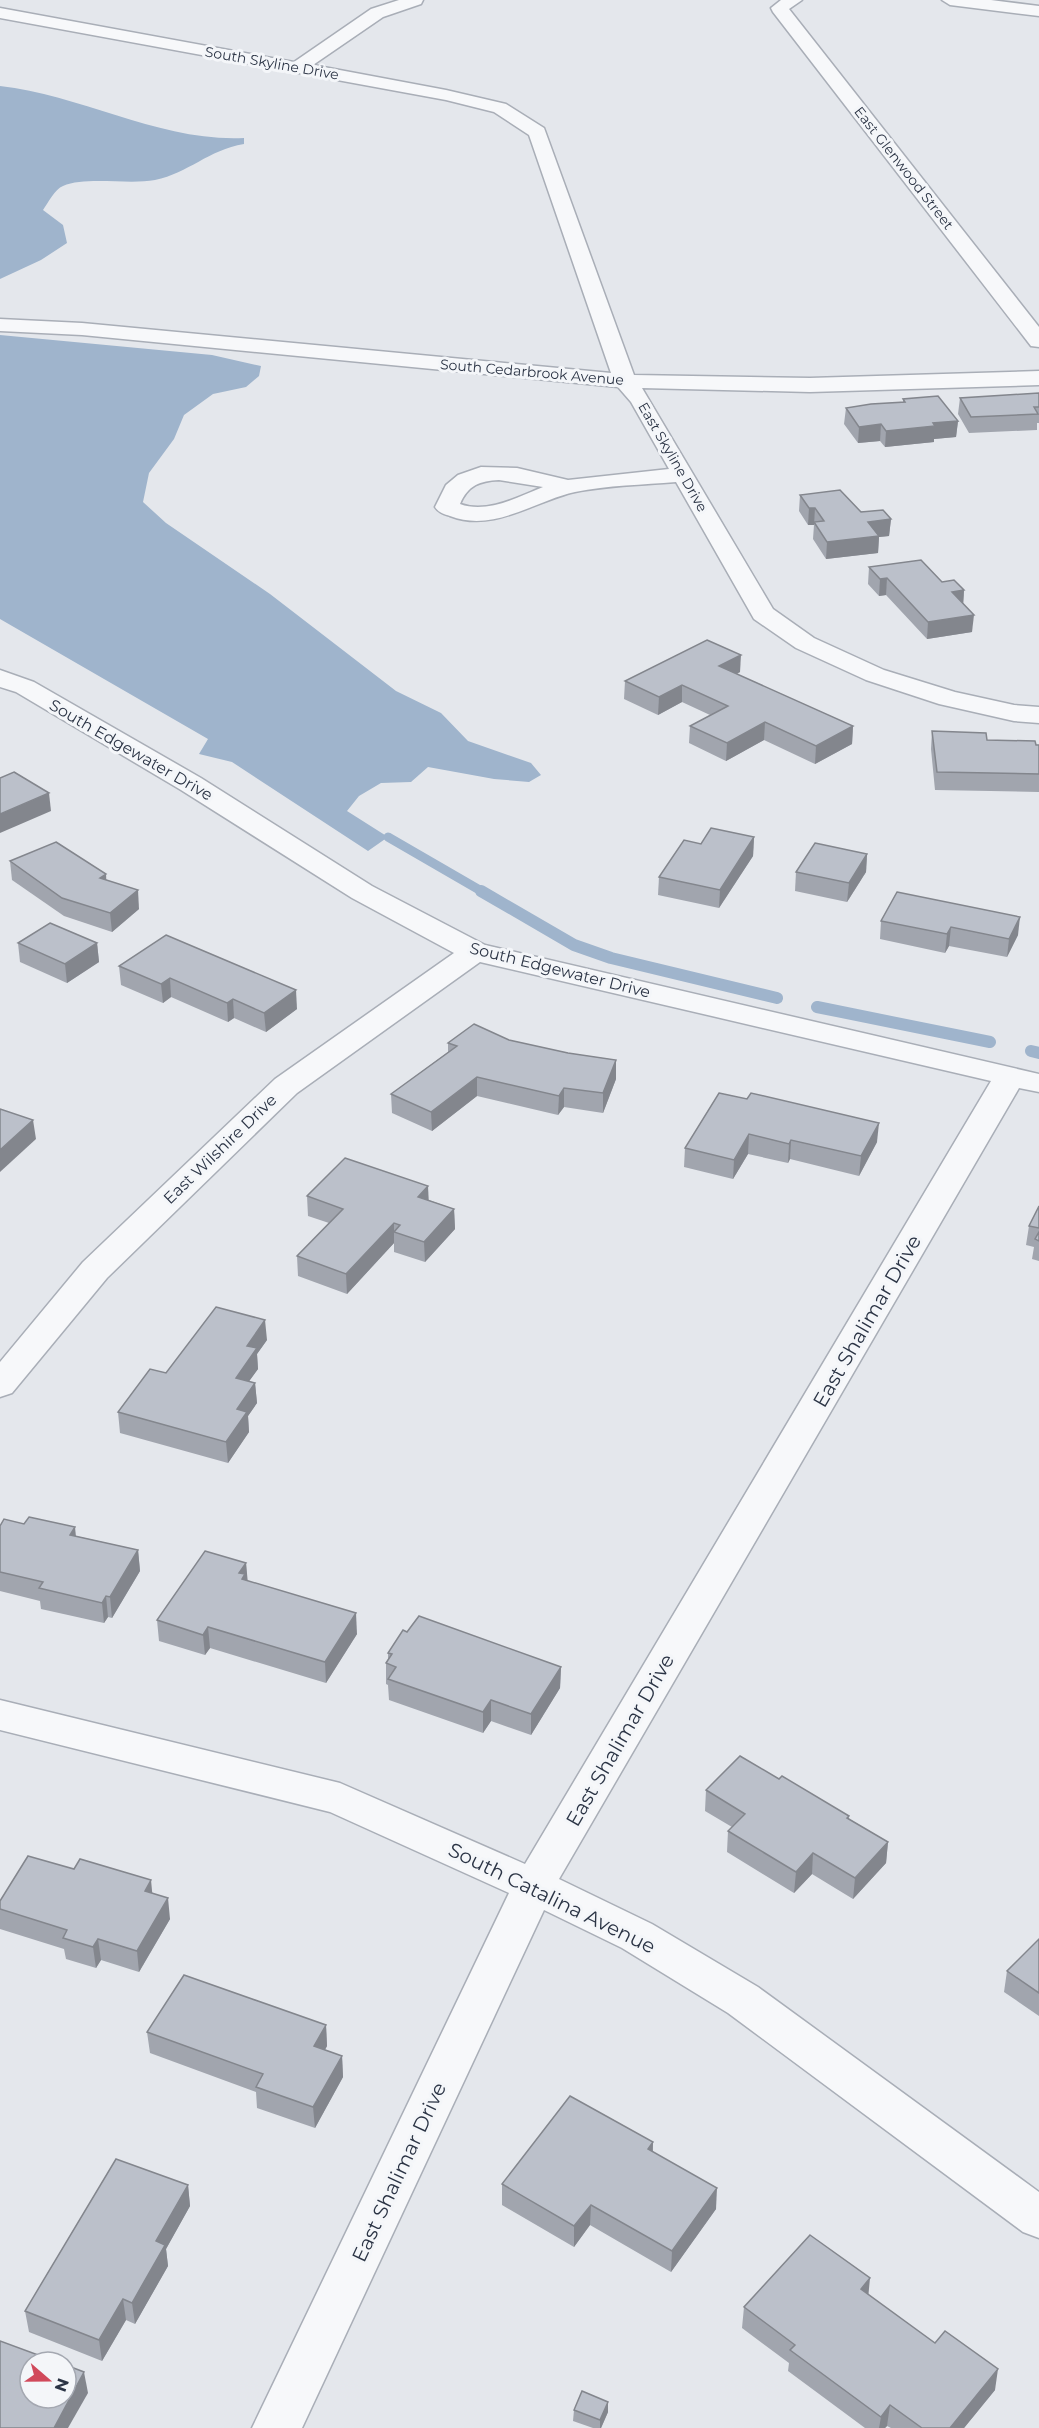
<svg xmlns="http://www.w3.org/2000/svg" width="1039" height="2428" font-family="Montserrat,sans-serif">
<style>
.water{fill:#9fb4cc}
.lines{fill:none;stroke-linecap:round;stroke-linejoin:round}
.stream-far1{stroke:#9fb4cc;stroke-width:9}
.stream{stroke:#9fb4cc;stroke-width:12}
.minor-casing{stroke:#a9aeb7;stroke-width:3}
.minor{fill:#f7f8fa;fill-rule:evenodd}
.wall{fill:#a1a5ae}
.shaded-wall{fill:#83868d}
.building{fill:#bbc0ca;stroke:#83868d;stroke-width:1.5}
.labels{text-anchor:middle;dominant-baseline:central;stroke-width:6;stroke-linejoin:round;paint-order:stroke}
.far-street-label{font-size:14px;fill:#2b3445;stroke:#f4f6f9}
.street-label{font-size:16px;fill:#2b3445;stroke:#f4f6f9}
.near-street-label{font-size:20px;fill:#2b3445;stroke:#f4f6f9}
</style>
<rect width="100%" height="100%" fill="#e4e7ec"/>
<g class="water">
<path d="M0 86C82 95 160 142 244 138V144C208 150 189 173 155 180 128 185 86 176 63 186 55 189 48 203 43 210L63 225 67 243 41 260 0 279Z"/>
<path d="M0 335 212 355 261 366 259 376 246 387 213 394 184 415 174 439 149 473 143 502 166 523 270 594 396 691 441 713 468 741 531 763 541 775 529 782 494 779 428 767 411 782 381 783 359 796 347 811 388 837 368 851 232 762 199 754 208 739 0 619Z"/>
</g>
<g class="lines">
<path class="stream-far1" d="M388 837 483 892"/>
<g class="stream">
<path d="M481 891 574 945 611 958 777 998"/>
<path d="M817 1007 990 1042"/>
<path d="M1031 1051 1039 1053"/>
</g>
<defs>
<g id="minor">
<path d="M399 0H423L421 4 383 17 313 65 446 90 506 104 544 128 634 375 810 378 1039 371V385L810 392 642 388 773 609 814 638 884 670 955 692 1014 705 1039 707V723L1014 721 939 704 866 680 796 648 754 619 676 482C643 485 608 485 575 492 534 501 494 533 450 516 444 514 439 513 435 507L446 485 458 475 481 467 517 468 568 480 669 469 631 402 618 387 82 335 0 331V319L82 323 611 373 529 135 494 112 446 100 0 18V8L294 62 371 9ZM499 480 543 487C518 497 487 514 460 504 468 485 480 481 499 480Z"/>
<path d="M781 0H802L789 9 1039 327V347L1031 346 773 12 771 8Z"/>
<path d="M942 0H991L1039 6V16L950 5Z"/>
<path d="M0 670 34 682 201 778 372 886 485 945 1039 1074V1092L1019 1088 559 1879 652 1924 758 1987 1039 2192V2238L1023 2232 728 2013 622 1948 544 1910 302 2428H252L509 1893 330 1812 0 1730V1700L340 1783 525 1864 991 1081 480 962 297 1093 107 1278 12 1393 0 1397V1362L83 1262 275 1079 454 953 352 898 181 790 16 692 0 687Z"/>
</g>
</defs>
<use href="#minor" class="minor-casing"/>
<use href="#minor" class="minor"/>
</g>
<g class="wall">
<path d="M1039 393V423H1037V430L969 433 958 414 960 398Z"/>
<path d="M903 399 958 421 956 437 934 439V442L885 447 880 441 858 443 844 424 846 408 903 402Z"/>
<path d="M800 495 891 519 889 536 879 537 878 553 826 559 813 539 814 525H808L799 511Z"/>
<path d="M869 567 942 582 964 590 963 604 972 632 927 639 886 595 879 596 868 584Z"/>
<path d="M740 672 737 674 853 726 852 744 815 764 764 740 726 761 689 743 690 726 710 715 682 702 658 715 624 699 625 681Z"/>
<path d="M932 731 987 740 1039 745V792L935 790 931 749Z"/>
<path d="M754 837 753 856 719 908 658 895 659 877 701 844Z"/>
<path d="M867 854 866 872 847 902 795 891 796 872Z"/>
<path d="M10 861 106 880 139 909 112 932 64 916 12 880Z"/>
<path d="M897 892 1018 935 1007 957 949 946 945 953 880 939 881 921Z"/>
<path d="M18 943H97L99 962 67 983 20 962Z"/>
<path d="M119 966 297 1009 266 1032 234 1018 228 1022 171 997 163 1003 121 985Z"/>
<path d="M509 1040 568 1053 616 1060V1079L603 1113 564 1107 558 1115 477 1096 432 1131 392 1113 391 1094 448 1052V1043Z"/>
<path d="M719 1093 877 1142 859 1176 790 1159 788 1163 748 1154 733 1179 684 1167 685 1148Z"/>
<path d="M307 1196 429 1200 454 1209 455 1229 425 1262 394 1252V1243L347 1294 298 1276 297 1256 329 1223 308 1216Z"/>
<path d="M1039 1206V1261L1032 1259 1034 1247 1026 1245 1029 1226Z"/>
<path d="M267 1340 257 1354 258 1369 249 1381 255 1383 257 1403 248 1416 249 1432 228 1463 120 1433 118 1412 166 1373Z"/>
<path d="M0 1526 76 1536 138 1550 140 1571 112 1618 108 1617 104 1623 41 1609 40 1601 0 1591Z"/>
<path d="M246 1563 247 1581 357 1634 326 1683 210 1648 205 1655 159 1641 157 1620Z"/>
<path d="M407 1632 561 1667 560 1688 531 1735 491 1721 483 1733 389 1700 388 1685 386 1684V1663L388 1659V1653Z"/>
<path d="M706 1790 849 1816V1819L888 1842 886 1863 853 1899 812 1874 794 1893 727 1852 728 1831 732 1827 705 1811Z"/>
<path d="M153 1893 170 1919 139 1972 101 1960 96 1968 66 1959 64 1949 0 1929V1909Z"/>
<path d="M1039 1939V2016L1004 1992 1007 1971Z"/>
<path d="M326 2025 327 2046 325 2050 342 2056 343 2077 315 2128 257 2108 256 2092 150 2053 147 2032Z"/>
<path d="M653 2142V2152L716 2209 671 2272 590 2225 574 2247 502 2205V2184Z"/>
<path d="M188 2185 190 2206 166 2249 168 2266 135 2324 126 2320 102 2361 29 2332 25 2311Z"/>
<path d="M868 2295 995 2390 964 2428H891L887 2426 885 2428H865L788 2371 789 2363 742 2328 744 2307Z"/>
<path d="M574 2410 608 2412 601 2428H593L573 2421Z"/>
</g>
<g class="shaded-wall">
<path d="M958 421 956 437 934 439V442L885 447 886 431 933 423Z"/>
<path d="M881 424 880 441 858 443 859 427Z"/>
<path d="M809 508H815L814 525H808Z"/>
<path d="M891 519 889 536 879 537 878 553 826 559 827 542 868 522Z"/>
<path d="M887 578 886 595 879 596 880 579Z"/>
<path d="M964 590 963 608 952 592Z"/>
<path d="M974 615 972 632 927 639 928 622Z"/>
<path d="M741 655 740 672 718 683 719 666Z"/>
<path d="M682 685V702L658 715 659 697Z"/>
<path d="M765 722 764 740 726 761 727 743Z"/>
<path d="M853 726 852 744 815 764 816 746Z"/>
<path d="M49 793 51 811 0 833V814Z"/>
<path d="M754 837 753 856 719 908 720 890Z"/>
<path d="M867 854 866 872 847 902 849 883Z"/>
<path d="M106 874 107 893 100 878Z"/>
<path d="M138 890 139 909 112 932 110 913Z"/>
<path d="M1020 917 1018 935 1007 957 1009 939Z"/>
<path d="M951 927 949 946 945 953 947 934Z"/>
<path d="M97 943 99 962 67 983 65 964Z"/>
<path d="M170 978 171 997 163 1003 161 984Z"/>
<path d="M296 990 297 1009 266 1032 264 1013Z"/>
<path d="M233 999 234 1018 228 1022 227 1003Z"/>
<path d="M616 1060V1079L603 1113V1093Z"/>
<path d="M477 1077V1096L432 1131 431 1112Z"/>
<path d="M564 1088V1107L558 1115 559 1096Z"/>
<path d="M33 1120 36 1139 0 1172V1150Z"/>
<path d="M879 1123 877 1142 859 1176 861 1156Z"/>
<path d="M749 1134 748 1154 733 1179 734 1160Z"/>
<path d="M791 1140 790 1159 788 1163 789 1144Z"/>
<path d="M428 1186 429 1206 418 1197Z"/>
<path d="M454 1209 455 1229 425 1262 424 1242Z"/>
<path d="M394 1223V1243L347 1294 346 1274Z"/>
<path d="M265 1320 267 1340 257 1354 258 1369 237 1398 236 1378 247 1346Z"/>
<path d="M255 1383 257 1403 248 1416 249 1432 228 1463 226 1442 237 1409Z"/>
<path d="M75 1527 77 1547 70 1535Z"/>
<path d="M138 1550 140 1571 112 1618 110 1597Z"/>
<path d="M246 1563 248 1584 243 1591 239 1573Z"/>
<path d="M106 1596 108 1617 104 1623 102 1603Z"/>
<path d="M356 1613 357 1634 326 1683 325 1662Z"/>
<path d="M208 1627 210 1648 205 1655 203 1635Z"/>
<path d="M561 1667 560 1688 531 1735V1714Z"/>
<path d="M491 1700V1721L483 1733V1712Z"/>
<path d="M888 1842 886 1863 853 1899 855 1878Z"/>
<path d="M813 1853 812 1874 794 1893 796 1872Z"/>
<path d="M151 1880 153 1901 145 1891Z"/>
<path d="M168 1898 170 1919 139 1972 137 1951Z"/>
<path d="M98 1939 101 1960 96 1968 93 1947Z"/>
<path d="M326 2025 327 2046 315 2067 314 2046Z"/>
<path d="M342 2056 343 2077 315 2128 313 2107Z"/>
<path d="M653 2142 652 2163 648 2149Z"/>
<path d="M188 2185 190 2206 166 2249 168 2266 135 2324 132 2303 156 2241Z"/>
<path d="M717 2188 716 2209 671 2272 672 2251Z"/>
<path d="M591 2205 590 2225 574 2247V2226Z"/>
<path d="M870 2278 868 2299 861 2289Z"/>
<path d="M123 2299 126 2320 102 2361 99 2340Z"/>
<path d="M998 2369 995 2390 964 2428H950Z"/>
<path d="M84 2372 88 2393 68 2428H54Z"/>
<path d="M608 2402V2412L601 2428H600V2420Z"/>
<path d="M890 2405 887 2426 885 2428H879L881 2417Z"/>
</g>
<g class="building">
<path d="M1039 393V407H1034L1038 414 971 417 960 398Z"/>
<path d="M938 396 958 421 933 423 935 426 886 431 881 424 859 427 846 408 871 404 905 402 903 399Z"/>
<path d="M840 490 861 512 883 510 891 519 868 522 879 536 827 542 814 522 824 521 815 508H809L800 495Z"/>
<path d="M921 560 942 582 954 580 964 590 952 592 974 615 928 622 887 578 880 579 869 567Z"/>
<path d="M707 640 741 655 719 666 853 726 816 746 765 722 727 743 690 726 728 706 682 685 659 697 625 681Z"/>
<path d="M932 731 986 733 987 740 1035 741 1036 745H1039V774L937 772Z"/>
<path d="M14 772 49 793 0 814V778Z"/>
<path d="M711 828 754 837 720 890 659 877 684 840 701 844Z"/>
<path d="M56 842 106 874 100 878 138 890 110 913 62 898 10 861Z"/>
<path d="M815 843 867 854 849 883 796 872Z"/>
<path d="M897 892 1020 917 1009 939 951 927 947 934 881 921Z"/>
<path d="M50 923 97 943 65 964 18 943Z"/>
<path d="M166 935 296 990 264 1013 233 999 227 1003 170 978 161 984 119 966Z"/>
<path d="M474 1024 509 1040 568 1053 616 1060 603 1093 564 1088 559 1096 477 1077 431 1112 391 1094 457 1046 448 1043Z"/>
<path d="M719 1093 747 1099 751 1093 879 1123 861 1156 791 1140 789 1144 749 1134 734 1160 685 1148Z"/>
<path d="M0 1109 33 1120 0 1150Z"/>
<path d="M345 1158 428 1186 418 1197 454 1209 424 1242 394 1232 400 1225 394 1223 346 1274 297 1256 343 1209 307 1196Z"/>
<path d="M1039 1206V1228L1029 1226Z"/>
<path d="M1039 1232V1241L1035 1239Z"/>
<path d="M216 1307 265 1320 247 1346 257 1348 236 1378 255 1383 237 1409 247 1412 226 1442 118 1412 150 1369 166 1373Z"/>
<path d="M29 1517 75 1527 70 1535 138 1550 110 1597 106 1596 102 1603 39 1588 43 1582 0 1572V1526L4 1519 24 1524Z"/>
<path d="M205 1551 246 1563 239 1573 245 1574 242 1579 356 1613 325 1662 208 1627 203 1635 157 1620Z"/>
<path d="M419 1616 561 1667 531 1714 491 1700 483 1712 388 1679 396 1667 386 1663 392 1654 388 1653 403 1630 407 1632Z"/>
<path d="M740 1756 779 1779 782 1776 849 1816 847 1818 888 1842 855 1878 813 1853 796 1872 728 1831 745 1814 706 1790Z"/>
<path d="M28 1856 74 1869 80 1859 151 1880 145 1891 168 1898 137 1951 98 1939 93 1947 63 1938 67 1930 0 1909V1901Z"/>
<path d="M1039 1939V1993L1007 1971Z"/>
<path d="M184 1975 326 2025 314 2046 342 2056 313 2107 256 2087 263 2074 147 2032Z"/>
<path d="M570 2096 653 2142 648 2149 717 2188 672 2251 591 2205 574 2226 502 2184Z"/>
<path d="M116 2159 188 2185 156 2241 165 2245 132 2303 123 2299 99 2340 25 2311Z"/>
<path d="M810 2235 870 2278 861 2289 935 2343 945 2331 998 2369 950 2428H922L890 2405 881 2417 790 2350 795 2345 744 2307Z"/>
<path d="M0 2341 57 2362H30V2398H66V2365L84 2372 54 2428H0Z"/>
<path d="M582 2391 608 2402 600 2420 574 2410Z"/>
</g>
<g class="labels">
<g class="far-street-label">
<text transform="translate(272 63) rotate(10)">South Skyline Drive</text>
<text transform="translate(904 168) rotate(52)">East Glenwood Street</text>
<text transform="translate(532 372) rotate(5)">South Cedarbrook Avenue</text>
<text transform="translate(673 457) rotate(60)">East Skyline Drive</text>
</g>
<g class="street-label">
<text transform="translate(131 750) rotate(30)">South Edgewater Drive</text>
<text transform="translate(560 970) rotate(14)">South Edgewater Drive</text>
<text transform="translate(220 1149) rotate(-44)">East Wilshire Drive</text>
</g>
<g class="near-street-label">
<text transform="translate(867 1321) rotate(-60)">East Shalimar Drive</text>
<text transform="translate(620 1740) rotate(-60)">East Shalimar Drive</text>
<text transform="translate(552 1898) rotate(26)">South Catalina Avenue</text>
<text transform="translate(399 2172) rotate(-65)">East Shalimar Drive</text>
</g>
</g>
<g transform="translate(48 2380) rotate(110)"><circle r="28" fill="#f4f6f9" stroke="#a4a8b1" stroke-width="1.5"/>
<path d="M0-4.5L10 22L0 15L-10 22Z" fill="#d1495b"/>
<text y="-9" font-size="16" font-weight="bold" text-anchor="middle" fill="#2b3445">N</text>
</g>
</svg>
